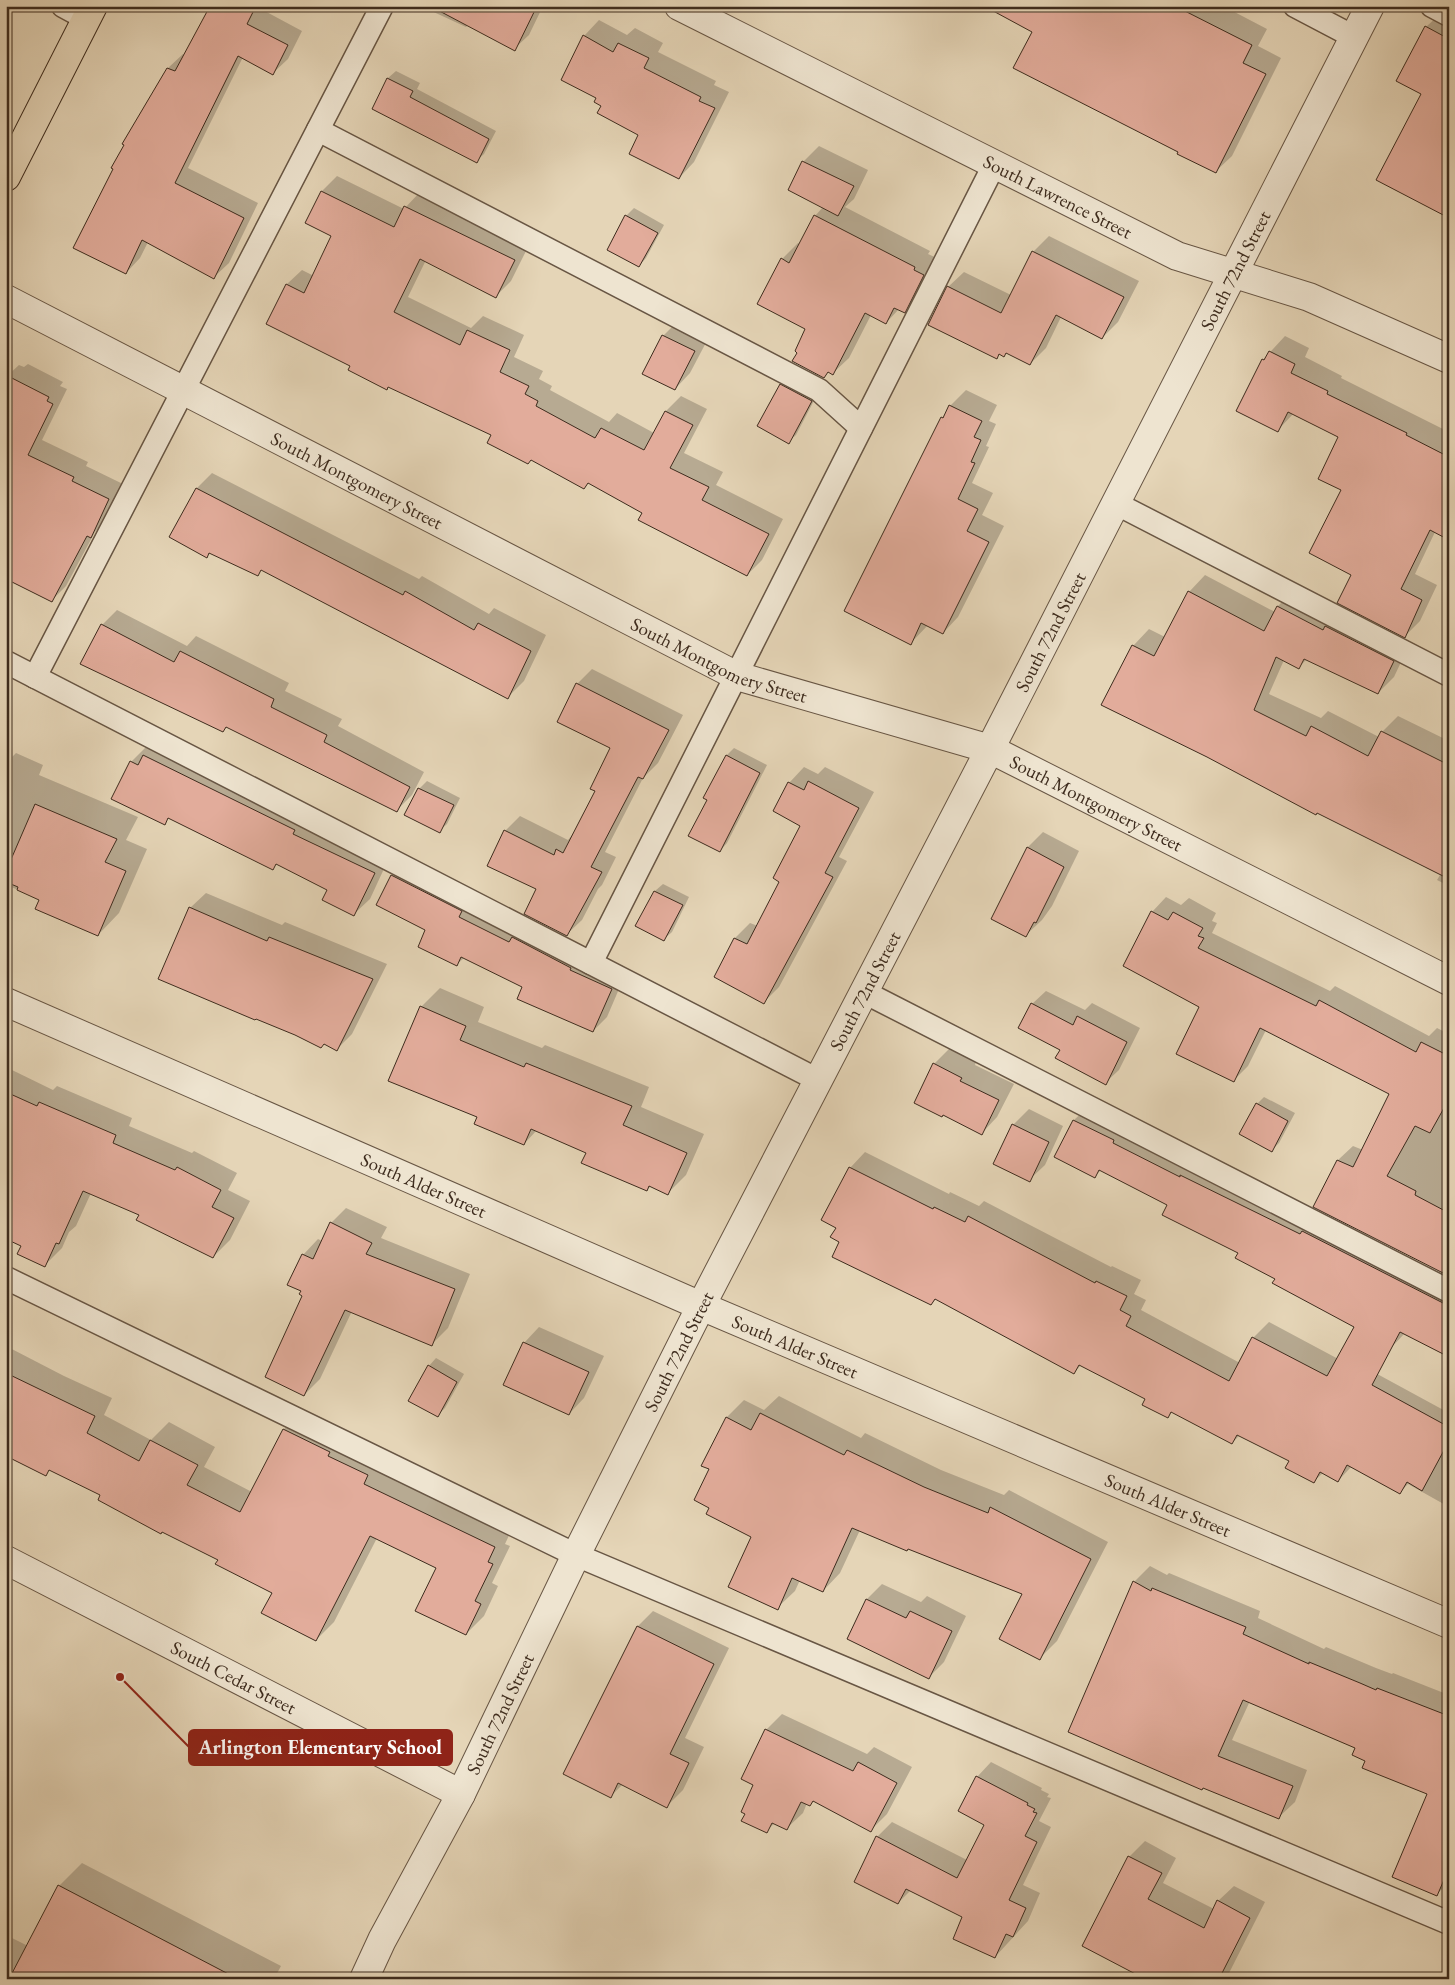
<svg xmlns="http://www.w3.org/2000/svg" width="1455" height="1985" font-family="'EB Garamond',serif">
<style>
.shadow{fill:#0003}
.building{fill:#e2ac9b;stroke:#3e2c1e}
.lines{fill:none;stroke-linecap:round;stroke-linejoin:round}
.service-casing{stroke:#685644;stroke-width:25}
.minor-casing{stroke:#685644;stroke-width:30}
.primary-casing{stroke:#3e2c1e;stroke-width:30}
.service{stroke:#eee4d0;stroke-width:22}
.minor{stroke:#eee4d0;stroke-width:28}
.primary{stroke:#e5d5b7;stroke-width:28}
.labels{text-anchor:middle;dominant-baseline:central;stroke-width:4.5;stroke-linejoin:round;paint-order:stroke}
.street-label{font-size:19px;fill:#3e2c1e;stroke:#eee4d0}
.leader{fill:none;stroke:#8f2418;stroke-width:2}
.callout-dot{fill:#8f2418;stroke:#eee4d0;stroke-width:2}
.callout{fill:#8f2418;stroke:#8f2418;stroke-width:2}
.callout-label{font-size:20px;text-anchor:middle;font-weight:bold;fill:#fff}
</style>
<rect width="100%" height="100%" fill="#e5d5b7"/>
<filter id="stains"><feTurbulence type="fractalNoise" baseFrequency=".004" numOctaves="4"/><feColorMatrix values="0 0 0 0 .2 0 0 0 0 .09 0 0 0 0 .02 0 0 0 .5 -.17"/></filter>
<radialGradient id="worn" r=".72"><stop offset=".6" stop-color="#630" stop-opacity="0"/><stop offset="1" stop-color="#630" stop-opacity=".3"/></radialGradient>
<g class="shadow">
<path d="M211 6H262L261 9 302 31 288 59 273 73 243 57 188 168 258 203 229 263 214 277 148 242 140 258 126 273 125 145 124 144 168 68 183 54 185 55Z"/>
<path d="M425 6H543L529 35 514 49 468 25 466 27 425 8Z"/>
<path d="M1048 6H1223L1267 29 1258 46 1281 58 1232 156 1215 172 1179 151Z"/>
<path d="M1449 9V205L1423 94 1426 27 1440 14Z"/>
<path d="M599 20 627 35 635 28 663 43 658 52 716 81 714 85 729 92 694 162 679 178 640 134 602 105 598 97 584 36Z"/>
<path d="M396 71 420 83 417 89 496 131 484 154 476 161 373 109 388 78Z"/>
<path d="M819 146 868 170 854 199 845 207 930 251 928 254 939 259 920 296 904 311 899 309 886 323 871 315 849 358 833 373 829 371 824 376 782 259 798 243 800 244 815 216 823 207 790 190 803 162Z"/>
<path d="M337 176 404 209 420 192 529 245 511 281 496 296 426 260 408 297 471 328 483 316 524 335 514 357 543 371 539 379 552 386 550 390 609 422 617 413 654 433 666 411 681 396 707 409 684 453 723 472 716 485 783 519 762 560 747 575 644 512 589 482 584 488 493 434 389 386 386 389 351 366 287 284 302 270 314 276 333 235 307 222 322 191Z"/>
<path d="M634 208 664 225 646 258 639 266 626 216Z"/>
<path d="M1049 236 1139 281 1118 322 1102 338 1061 317 1046 348 1030 364 1007 352 1004 355 1000 354 997 357 948 287 964 272 1011 295 1033 252Z"/>
<path d="M679 320 710 335 690 373 675 389 663 336Z"/>
<path d="M1285 336 1309 348 1305 357 1342 376 1341 378 1449 432V539L1435 532 1415 574 1437 585 1420 621 1405 636 1343 489 1340 436 1294 413 1278 430 1263 360Z"/>
<path d="M28 364 63 382 60 386 67 389 42 440 88 462 86 466 123 484 105 521 95 532 66 586 51 601 6 377 19 365 24 367Z"/>
<path d="M788 378 818 393 796 435 788 442 781 385Z"/>
<path d="M966 390 997 405 989 421 996 424 986 446 989 447 972 483 993 493 982 515 1004 526 958 617 943 633 928 625 911 643 942 418 950 406Z"/>
<path d="M212 473 419 579 422 576 489 614 494 608 546 635 524 681 508 697 262 569 257 574 211 553 207 556 171 537 197 488Z"/>
<path d="M1205 575 1275 612 1278 606 1294 590 1409 645 1394 677 1378 693 1307 659 1299 667 1284 660 1269 694 1321 718 1328 711 1379 737 1382 732 1398 716 1449 741V886L1437 880 1440 875 1426 868 1427 866 1133 646 1149 629 1165 637 1189 592Z"/>
<path d="M117 610 187 646 196 636 289 683 285 691 342 719 338 726 424 772 412 795 397 810 228 726 223 731 102 625Z"/>
<path d="M1449 629V643L1443 640Z"/>
<path d="M592 669 683 715 658 763 643 778 605 852 616 857 602 885 598 889 582 920 567 934 505 831 520 816 568 840 572 835 596 790 611 747 577 684Z"/>
<path d="M147 746 389 858 370 899 354 914 328 889 278 863 273 868 170 817 164 823 131 762Z"/>
<path d="M734 748 767 765 727 843 720 851 708 799 727 755Z"/>
<path d="M16 753 43 765 39 775 138 817 126 840 147 849 119 913 98 935 41 899 6 885V763Z"/>
<path d="M804 767 818 774 825 767 874 792 839 857 847 861 779 987 764 1002 735 938 750 923 758 926 781 881 801 825 789 783Z"/>
<path d="M427 781 460 798 447 824 439 831 419 789Z"/>
<path d="M1043 832 1079 851 1052 906 1042 920 1026 935 1028 847Z"/>
<path d="M405 862 625 975 607 1017 593 1031 524 986 464 958 456 965 427 929 392 876Z"/>
<path d="M663 884 689 897 672 932 664 939 655 891Z"/>
<path d="M206 893 282 925 285 922 387 964 352 1034 337 1049 256 1018 190 908Z"/>
<path d="M1166 897 1181 905 1189 898 1216 913 1212 921 1217 923 1212 933 1330 991 1335 986 1429 1036 1437 1028 1449 1034V1275L1315 1206 1338 1160 1353 1146 1363 1150 1391 1094 1266 1030 1248 1066 1233 1081 1200 1006 1152 912Z"/>
<path d="M440 988 484 1007 478 1022 542 1048 545 1045 649 1087 641 1107 704 1134 686 1175 668 1193 651 1186 647 1190 588 1152 537 1130 524 1144 479 1117 421 1007Z"/>
<path d="M1046 991 1085 1010 1092 1003 1140 1028 1119 1070 1105 1083 1061 1049 1032 1004Z"/>
<path d="M950 1048 976 1062 975 1065 1014 1084 997 1117 982 1133 934 1064Z"/>
<path d="M12 1070 53 1090 57 1086 132 1118 129 1126 192 1153 194 1151 237 1173 228 1190 250 1201 230 1240 213 1257 140 1215 91 1193 76 1226 69 1232 62 1248 45 1265 6 1150V1075Z"/>
<path d="M1264 1097 1295 1113 1279 1143 1271 1151 1257 1104Z"/>
<path d="M1089 1106 1449 1283V1355L1405 1333 1389 1350 1355 1326 1277 1278 1168 1205 1101 1170 1095 1176 1056 1157 1074 1120Z"/>
<path d="M1029 1109 1063 1126 1045 1165 1029 1180 1013 1125Z"/>
<path d="M865 1152 949 1194 950 1192 979 1206 984 1201 1111 1267 1112 1266 1141 1280 1134 1294 1146 1300 1141 1310 1240 1363 1253 1338 1269 1322 1342 1361 1346 1357 1449 1413V1507L1408 1484 1399 1493 1352 1466 1338 1481 1323 1473 1314 1481 1290 1460 1240 1435 1232 1443 1173 1411 1168 1417 1147 1399 1081 1365 1074 1373 937 1298 931 1304 841 1241 837 1228 850 1168Z"/>
<path d="M346 1208 387 1227 381 1238 470 1274 448 1328 432 1344 352 1311 320 1379 304 1395 303 1255 318 1239 322 1241 331 1223Z"/>
<path d="M539 1327 604 1356 584 1398 569 1414 524 1343Z"/>
<path d="M6 1346 64 1376 112 1398 104 1415 151 1440 169 1422 215 1447 204 1467 252 1492 284 1429 302 1412 512 1529 505 1544 510 1546 492 1583 498 1586 484 1616 466 1634 437 1567 377 1538 334 1622 316 1640 273 1592 219 1559 102 1494 6 1450Z"/>
<path d="M436 1358 464 1374 445 1408 437 1416 429 1366Z"/>
<path d="M779 1396 861 1438 865 1433 941 1470 1004 1495 1009 1490 1108 1542 1057 1641 1040 1658 1024 1594 860 1530 840 1573 823 1591 800 1580 795 1591 777 1608 753 1536 710 1508 711 1469 703 1465 727 1417 744 1400 764 1410Z"/>
<path d="M1150 1566 1167 1575 1169 1573 1260 1611 1258 1618 1324 1649 1326 1647 1376 1668 1392 1674 1393 1673 1449 1695V1882L1437 1894 1428 1793 1367 1760 1356 1747 1250 1701 1232 1740 1307 1770 1295 1802 1279 1817 1203 1787 1134 1582Z"/>
<path d="M882 1584 921 1602 927 1596 966 1616 944 1662 929 1677 867 1599Z"/>
<path d="M653 1611 729 1648 685 1738 704 1747 683 1790 667 1806 623 1784 611 1796 638 1626Z"/>
<path d="M782 1714 867 1754 874 1747 912 1767 887 1814 871 1830 815 1800 810 1805 807 1803 803 1813 787 1828 775 1823 766 1831 746 1813 755 1785 766 1730Z"/>
<path d="M991 1762 1042 1788 1041 1790 1049 1794 1047 1797 1051 1798 1039 1821 1051 1827 1023 1885 1040 1893 1028 1921 995 1957 964 1917 911 1890 898 1903 877 1837 892 1822 967 1860 986 1824 977 1777Z"/>
<path d="M1145 1841 1176 1858 1163 1883 1214 1909 1218 1901 1234 1886 1265 1902 1226 1979H1148L1129 1857Z"/>
<path d="M82 1863 281 1966 274 1979H6V1935L28 1946 59 1886Z"/>
</g>
<g class="building">
<path d="M210 6H256L247 24 288 45 273 75 238 56 175 183 244 218 214 279 142 240 126 274 73 248 113 169 111 168 124 145 122 144 167 68 175 71Z"/>
<path d="M430 6H537L515 51Z"/>
<path d="M984 6H1175L1252 45 1243 63 1266 74 1216 173 1177 154 1178 152 1013 68 1032 32Z"/>
<path d="M1425 26 1449 39V218L1376 180 1421 94 1396 81Z"/>
<path d="M583 35 613 52 618 43 649 58 644 68 701 97 699 101 715 108 679 179 629 154 638 135 597 113 601 106 594 102 596 98 561 80Z"/>
<path d="M387 78 413 91 410 97 489 139 477 163 372 109Z"/>
<path d="M802 161 854 186 838 216 788 190Z"/>
<path d="M321 191 394 227 404 206 515 260 496 298 420 259 394 312 460 345 467 330 510 350 500 372 529 386 525 394 538 401 536 406 595 438 601 428 644 450 665 411 693 425 670 468 709 487 702 500 769 534 747 576 638 520 642 513 588 483 584 489 531 460 528 464 487 443 491 435 388 387 387 390 348 370 350 366 266 324 286 284 304 293 331 236 305 223Z"/>
<path d="M625 215 658 233 639 267 607 250Z"/>
<path d="M814 215 915 267 914 270 924 275 905 313 894 308 886 324 865 313 833 375 828 372 824 378 792 361 797 353 795 351 805 329 757 304 781 258 789 263Z"/>
<path d="M1032 251 1124 297 1102 339 1056 315 1030 365 1006 353 1004 357 999 354 997 359 928 325 947 286 1001 313Z"/>
<path d="M662 335 695 351 675 390 642 374Z"/>
<path d="M1269 351 1295 364 1291 373 1328 391 1327 394 1407 433 1406 435 1449 457V540L1430 530 1401 589 1422 600 1405 638 1337 603 1351 575 1309 553 1341 490 1318 479 1338 437 1288 412 1278 432 1236 411 1262 359 1264 360Z"/>
<path d="M6 375 49 397 47 401 53 404 28 455 74 477 72 481 109 499 91 538 87 536 52 602 6 579Z"/>
<path d="M780 384 812 401 789 444 757 426Z"/>
<path d="M949 405 982 421 974 437 981 440 971 462 975 463 958 499 978 509 967 531 989 542 943 634 921 623 911 645 844 611 941 417 943 418Z"/>
<path d="M196 488 403 595 405 591 474 630 478 623 531 651 508 699 261 570 258 576 209 553 207 558 169 537Z"/>
<path d="M1188 591 1264 631 1277 606 1323 630 1325 626 1394 661 1378 694 1304 659 1299 669 1276 657 1254 710 1306 736 1311 726 1368 756 1381 731 1449 765V879L1317 813 1316 815 1207 757 1101 705 1132 645 1154 656Z"/>
<path d="M101 624 174 662 180 651 274 699 271 707 327 735 324 742 410 787 397 812 226 727 223 732 80 664Z"/>
<path d="M576 683 669 730 643 779 638 777 591 867 602 872 567 936 524 914 536 889 487 866 504 830 554 855 556 849 563 853 595 791 590 789 610 748 557 722Z"/>
<path d="M143 755 295 830 293 834 375 873 354 916 322 900 327 890 276 864 273 870 168 818 165 825 111 799 130 761 138 765Z"/>
<path d="M726 755 760 773 720 852 688 836 707 800 703 798Z"/>
<path d="M808 781 859 808 825 873 833 877 764 1004 714 977 734 938 747 944 779 882 773 878 800 826 773 811 788 782 804 790Z"/>
<path d="M418 788 454 805 440 833 404 815Z"/>
<path d="M35 804 117 839 105 862 126 871 98 936 35 909 39 900 17 890 18 887 6 882V871Z"/>
<path d="M1027 847 1064 867 1036 923 1034 922 1026 937 991 919Z"/>
<path d="M391 875 462 911 459 917 509 942 512 937 571 968 570 970 612 989 593 1032 517 999 522 987 461 957 457 966 418 947 425 930 376 905Z"/>
<path d="M654 891 683 905 664 941 635 926Z"/>
<path d="M189 907 267 941 269 937 373 979 337 1051 324 1044 321 1048 295 1035 256 1019 255 1020 158 979Z"/>
<path d="M1151 911 1168 920 1173 912 1203 928 1198 936 1204 938 1198 948 1316 1006 1319 1000 1416 1052 1421 1042 1449 1056V1099L1430 1133 1415 1126 1387 1176 1416 1191 1415 1195 1449 1213V1276L1313 1207 1337 1160 1353 1167 1389 1094 1260 1028 1234 1082 1176 1054 1199 1007 1123 966Z"/>
<path d="M1031 1003 1073 1025 1077 1016 1127 1042 1106 1085 1055 1058 1060 1050 1018 1028Z"/>
<path d="M420 1006 466 1026 460 1040 524 1067 526 1063 632 1106 623 1125 687 1153 668 1195 649 1186 647 1191 581 1163 586 1153 531 1129 524 1145 474 1124 477 1117 388 1081Z"/>
<path d="M933 1063 962 1078 960 1081 999 1100 982 1135 943 1115 942 1117 914 1103Z"/>
<path d="M6 1092 37 1106 39 1102 116 1135 113 1143 175 1170 177 1167 221 1190 212 1207 234 1218 213 1258 136 1220 139 1215 83 1191 59 1244 56 1243 45 1267 17 1254 21 1246 6 1239Z"/>
<path d="M1256 1103 1288 1121 1272 1152 1239 1134Z"/>
<path d="M1073 1120 1114 1140 1113 1143 1180 1177V1175L1300 1234 1302 1231 1443 1303 1449 1304V1357L1400 1332 1372 1385 1449 1427V1441L1422 1491 1407 1482 1400 1494 1347 1465 1338 1482 1320 1472 1314 1483 1285 1468 1289 1461 1237 1435 1232 1444 1171 1412 1168 1418 1142 1405 1145 1399 1079 1365 1074 1374 935 1299 931 1305 832 1257 839 1242 830 1237 836 1228 821 1220 849 1167 933 1209 934 1207 965 1222 968 1216 1095 1283 1096 1281 1127 1296 1120 1310 1131 1316 1126 1326 1229 1381 1252 1337 1327 1376 1354 1327 1272 1283 1275 1279 1235 1258 1238 1253 1162 1215 1167 1205 1099 1170 1095 1178 1054 1157Z"/>
<path d="M1012 1124 1049 1142 1030 1182 993 1164Z"/>
<path d="M330 1222 372 1243 366 1254 455 1289 432 1346 345 1310 304 1396 265 1377 302 1296 299 1294 301 1291 287 1285 302 1254 313 1259Z"/>
<path d="M523 1342 589 1372 569 1415 503 1385Z"/>
<path d="M428 1365 457 1382 438 1417 408 1401Z"/>
<path d="M6 1373 95 1416 87 1433 139 1461 150 1440 198 1465 187 1485 240 1512 283 1429 330 1452 328 1456 368 1475 364 1484 495 1547 488 1562 493 1564 475 1601 481 1604 466 1635 415 1611 436 1568 370 1536 316 1641 261 1613 272 1593 215 1564 218 1560 162 1532 161 1534 98 1500 100 1495 49 1470 46 1476 6 1456Z"/>
<path d="M760 1413 844 1455 847 1450 924 1487 988 1513 990 1507 1091 1559 1040 1660 999 1639 1022 1594 908 1549 907 1551 852 1528 823 1592 792 1578 778 1610 728 1587 751 1537 706 1514 709 1508 694 1500 709 1469 701 1466 726 1417 751 1430Z"/>
<path d="M1133 1581 1151 1591 1152 1588 1246 1627 1243 1634 1309 1664V1662L1360 1683 1376 1690 1377 1688 1449 1716V1868L1437 1896 1392 1877 1427 1794 1362 1768 1365 1761 1352 1755 1355 1748 1243 1700 1218 1756 1293 1786 1279 1819 1203 1788 1202 1790 1068 1732Z"/>
<path d="M866 1599 906 1618 910 1611 952 1631 929 1679 847 1639Z"/>
<path d="M637 1626 714 1664 670 1754 689 1763 667 1808 618 1783 611 1798 563 1774Z"/>
<path d="M765 1729 853 1771 858 1762 897 1783 871 1832 813 1801 810 1806 801 1802 787 1830 772 1823 767 1833 741 1821 745 1814 741 1812 753 1785 741 1779Z"/>
<path d="M976 1776 1028 1803 1027 1805 1035 1809 1033 1812 1037 1813 1025 1836 1037 1842 1009 1900 1026 1908 1013 1937 1006 1934 995 1958 953 1939 962 1917 906 1889 898 1904 854 1882 876 1836 957 1878 984 1825 958 1811Z"/>
<path d="M1128 1856 1162 1873 1148 1899 1204 1928 1217 1900 1250 1918 1219 1979H1145L1082 1946Z"/>
<path d="M58 1885 238 1979H9Z"/>
</g>
<g class="lines">
<defs>
<g id="service">
<path d="M63 6 87 19"/>
<path d="M1295 6 1354 37"/>
<path d="M1432 6 1449 15"/>
<path d="M318 130 819 390 861 428"/>
<path d="M1115 503 1449 675"/>
<path d="M6 662 818 1080"/>
<path d="M35 677 382 6"/>
<path d="M591 963 994 165"/>
<path d="M864 992 1449 1291"/>
<path d="M6 1278 576 1555 1449 1923"/>
</g>
<g id="minor">
<path id="s1" d="M679 6 1177 256 1309 297 1449 359"/>
<path id="s2" d="M6 299 737 676 990 749 1449 981"/>
<path id="s3" d="M6 1002 701 1306 1449 1624"/>
<path id="s4" d="M6 1560 461 1794"/>
<path id="s5" d="M364 1979 382 1940 461 1794 576 1555 701 1306 990 749 1370 6"/>
</g>
<path id="primary" d="M6 177 93 6"/>
</defs>
<use href="#service" class="service-casing"/>
<use href="#minor" class="minor-casing"/>
<use href="#primary" class="primary-casing"/>
<use href="#service" class="service"/>
<use href="#minor" class="minor"/>
<use href="#primary" class="primary"/>
</g>
<g class="labels">
<g class="street-label">
<text stroke="none"><textPath href="#s1" startOffset="424">South Lawrence Street</textPath></text>
<text stroke="none"><textPath href="#s5" startOffset="1918">South 72nd Street</textPath></text>
<text stroke="none"><textPath href="#s2" startOffset="395">South Montgomery Street</textPath></text>
<text stroke="none"><textPath href="#s5" startOffset="1512">South 72nd Street</textPath></text>
<text stroke="none"><textPath href="#s2" startOffset="800">South Montgomery Street</textPath></text>
<text stroke="none"><textPath href="#s2" startOffset="1205">South Montgomery Street</textPath></text>
<text stroke="none"><textPath href="#s5" startOffset="1108">South 72nd Street</textPath></text>
<text stroke="none"><textPath href="#s3" startOffset="456">South Alder Street</textPath></text>
<text stroke="none"><textPath href="#s3" startOffset="861">South Alder Street</textPath></text>
<text stroke="none"><textPath href="#s5" startOffset="702">South 72nd Street</textPath></text>
<text stroke="none"><textPath href="#s3" startOffset="1266">South Alder Street</textPath></text>
<text stroke="none"><textPath href="#s4" startOffset="256">South Cedar Street</textPath></text>
<text stroke="none"><textPath href="#s5" startOffset="298">South 72nd Street</textPath></text>
</g>
</g>
<path class="leader" d="M120 1677L189 1747"/>
<circle class="callout-dot" cx="120" cy="1677" r="5"/>
<rect class="callout" x="189" y="1730" width="263" height="35" rx="5"/>
<g class="callout-label">
<text x="320" y="1754">Arlington Elementary School</text>
</g>
<rect width="1455" height="1985" fill="none" stroke="#e5d5b7" stroke-width="25"/>
<rect x="8" y="8" width="1440" height="1970" fill="none" stroke="#3e2c1e" stroke-width="2.5"/>
<rect x="12" y="12" width="1430" height="1960" fill="none" stroke="#3e2c1e"/>
<rect width="100%" height="100%" filter="url(#stains)"/>
<rect width="100%" height="100%" fill="url(#worn)"/>
</svg>
